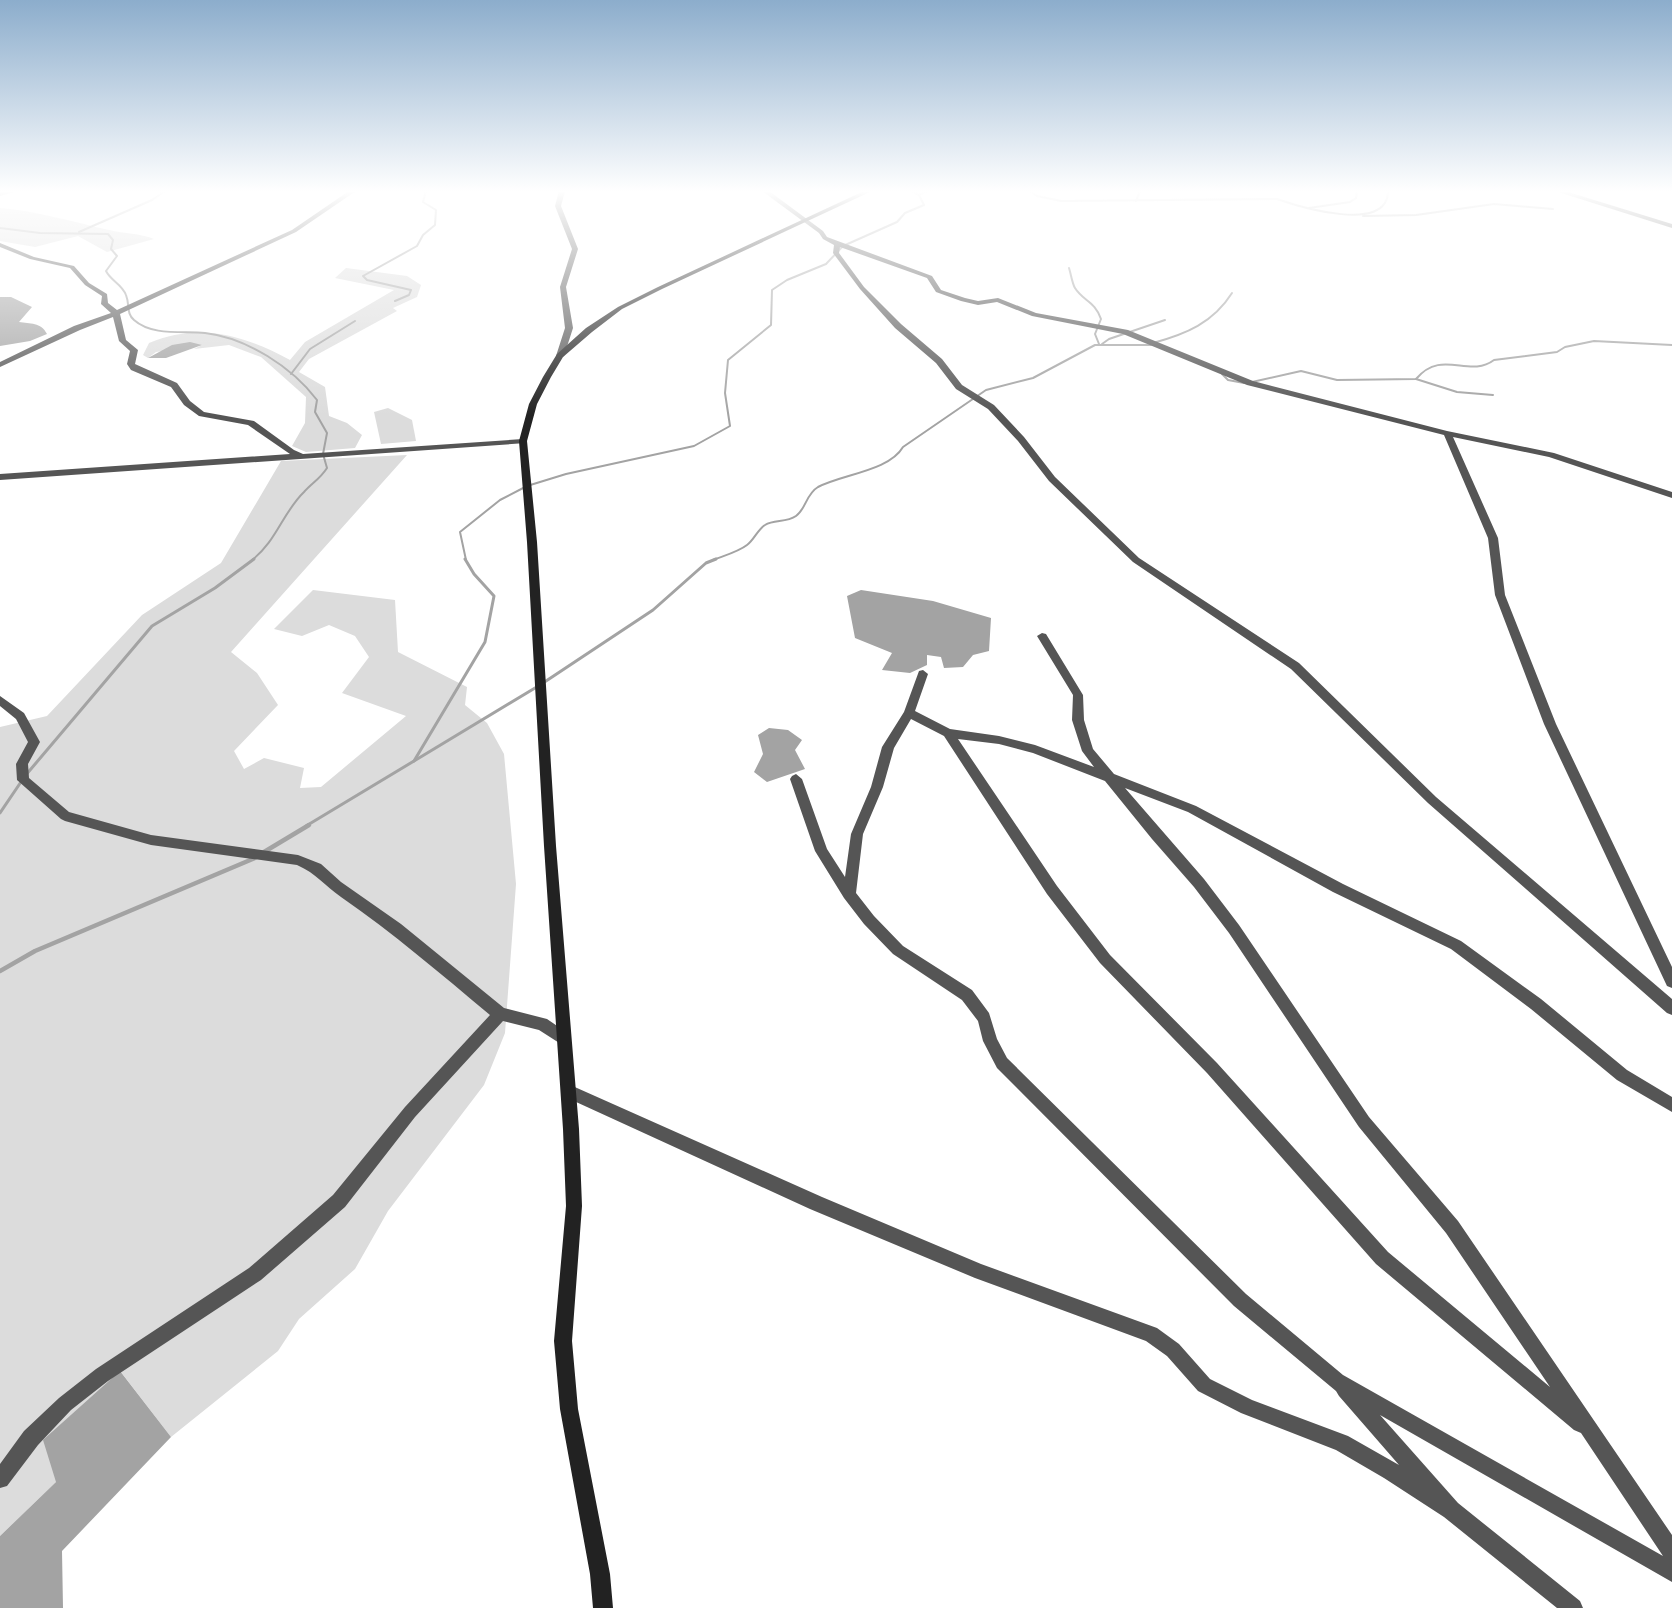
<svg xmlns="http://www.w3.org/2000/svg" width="1672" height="1608" font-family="Roboto,sans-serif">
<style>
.green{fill:#dcdcdc}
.water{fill:#a3a3a3}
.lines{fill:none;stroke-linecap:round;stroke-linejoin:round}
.stream-far2{stroke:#a3a3a3;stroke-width:2}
.stream-far1{stroke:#a3a3a3;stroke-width:3}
.stream{stroke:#a3a3a3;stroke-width:4.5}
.street{fill:#555;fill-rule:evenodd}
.secondary{fill:#222;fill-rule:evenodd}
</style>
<rect width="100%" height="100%" fill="#fff"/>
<g class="green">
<path d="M0 208C37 211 73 222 109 230 125 234 139 233 154 239L107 252 78 236 35 247 0 241Z"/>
<path d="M346 268 407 276 421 285 417 297 393 308 397 311 309 359 299 372 325 387 329 416 347 423 362 435 355 448 306 452 292 446 305 423 306 397 261 357 229 345 194 349 202 345 156 352 148 358 143 355 149 343C199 322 244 335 290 360L305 342 394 290 335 278Z"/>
<path d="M388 408 412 420 416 441 381 444 374 412Z"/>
<path d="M407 455 231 652 257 673 278 705 234 751 244 769 264 758 304 768 300 788 321 787 406 716 342 693 369 657 355 636 329 625 302 636 274 629 313 590 395 600 398 652 467 687 465 705 487 723 504 754 516 884 505 1033 484 1085 388 1211 355 1269 299 1319 278 1351 171 1437 121 1372 56 1482 0 1536V727L47 716 142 615 221 563 281 461Z"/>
</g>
<g class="water">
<path d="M0 297H11L32 307 19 322C30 324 41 322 47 334L30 341 0 346Z"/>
<path d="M190 342 202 345 166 358H148L172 345Z"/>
<path d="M861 590 933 601 991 618 989 651 973 655 963 667 944 668 941 657 927 655V665L910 673 882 670 892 653 855 638 847 596Z"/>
<path d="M769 728 788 730 802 740 795 750 805 769 767 782 754 772 763 754 758 735Z"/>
<path d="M120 1371 171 1437 62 1551 63 1608H0V1536L56 1482 43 1440Z"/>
</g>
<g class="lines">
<g class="stream-far2">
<path d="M911 191 919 195"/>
<path d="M1030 191 1037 196 1061 201 1277 199C1300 207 1388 234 1388 191"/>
<path d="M1136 201 1140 191"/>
<path d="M1309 208 1350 202 1356 198 1357 191"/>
<path d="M1363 216 1416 215 1494 204 1553 209"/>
<path d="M0 228 40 233 108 234 113 240 111 249 117 256 106 271C111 281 122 284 126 295 130 305 126 313 134 320 152 336 182 331 205 333 247 338 292 367 317 400L315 412 327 433 323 454 327 468C320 479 312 483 304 492 283 512 276 542 252 560"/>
<path d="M79 232 152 200 165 191"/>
<path d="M1069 268C1071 274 1072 283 1075 288 1083 301 1095 301 1101 319L1095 334 1099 344"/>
<path d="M395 301 409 295 411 290 367 280 363 276 417 246 423 235 435 225 436 210 423 202 426 191"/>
<path d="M1153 343C1186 334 1213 323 1232 293"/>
<path d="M1102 344 1109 339 1165 320"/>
<path d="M291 374 310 349 355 321"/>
<path d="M1222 374 1228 380 1244 383"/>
<path d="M1416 379 1457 392 1493 395"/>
<path d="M1252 382 1301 371 1337 380 1416 379C1442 348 1469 379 1494 360L1557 352 1565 347 1594 341 1672 345"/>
<path d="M466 560 460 532 500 500 527 486 566 474 694 446 730 426 725 393 728 360 771 325 772 290 787 280 826 264 843 246 897 222 905 213 924 205 919 195 927 191"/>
<path d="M713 560C723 556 738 552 747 545 754 540 758 529 765 525 774 519 786 523 796 516 806 509 806 494 818 487 843 474 889 471 903 447L986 390 1033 378 1095 345H1151"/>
</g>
<g class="stream-far1">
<path d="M414 761 540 685 653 610 706 563 716 559"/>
<path d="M0 813 25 776 152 626 215 588 254 559"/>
<path d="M306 826 414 761 485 642 494 596 474 574 465 559"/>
</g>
<g class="stream">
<path d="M264 852 309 825"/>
<path d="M0 971 35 951 255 858"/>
</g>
<g class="street">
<path d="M16 191 15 192 0 196V192Z"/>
<path d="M349 191H356L296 232 120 314 126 340 138 350 135 364 177 383 190 401 204 412 254 421 294 450 303 454 523 439 527 441 526 443 0 480V474L290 454 248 425 199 416 184 405 171 387 131 370 127 364 130 351 119 341 113 317 80 330 0 367V362L74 326 111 313 101 304 102 296 85 285 70 268 30 259 0 247V243L34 257 74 266 89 283 107 294 108 303 117 310 292 230Z"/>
<path d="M559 191H565L561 206 578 249 566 287 573 328 564 356 560 358 556 356 565 328 560 287 572 249 555 206Z"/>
<path d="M762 191H769L823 231 827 237 932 276 941 290 965 298 978 301 998 298 1036 313 1128 330 1253 381 1447 431 1554 453 1672 492V498L1549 457 1453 437 1498 538 1505 595 1556 724 1672 967V988L1667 986 1544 724 1495 595 1488 538 1444 435 1247 385 1123 334 1032 316 997 302 978 305 961 301 936 292 927 278 840 247 839 253 864 287 901 324 942 359 962 385 994 405 1024 437 1055 477 1139 558 1299 663 1436 797 1672 999V1015L1667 1013 1428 803 1291 669 1133 562 1049 481 1018 441 988 409 956 389 936 363 895 328 860 289 833 253 834 245 823 239 819 233Z"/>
<path d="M1555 191H1565L1672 224V228Z"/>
<path d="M1042 633 1046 634 1083 695 1084 720 1093 749 1114 774 1196 806 1343 884 1461 941 1541 999 1627 1070 1672 1097V1112L1617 1080 1531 1009 1451 949 1333 892 1188 812 1125 788 1204 879 1239 925 1369 1117 1458 1221 1672 1535V1582L1380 1415 1458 1503 1580 1601 1583 1608H1557L1444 1517 1384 1478 1336 1450 1241 1413 1198 1391 1167 1356 1146 1341 975 1278 810 1209 563 1096 561 1091 563 1086 568 1084 822 1197 981 1264 1157 1328 1179 1344 1210 1379 1252 1400 1348 1436 1399 1465 1339 1396 1336 1391 1234 1306 997 1068 983 1041 978 1021 962 1000 893 954 864 924 844 898 815 851 790 779 792 776 796 774 802 779 827 849 845 877 851 834 871 787 882 747 904 712 919 671 923 670 928 674 915 711 950 729 999 736 1035 745 1094 767 1082 751 1072 720 1073 695 1037 636ZM911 719 944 736 1047 894 1100 963 1207 1073 1376 1264 1574 1430 1581 1433 1663 1556 1343 1375 1246 1294 1007 1058 997 1039 989 1013 972 990 903 946 874 916 856 893 863 834 883 787 894 748ZM958 739 999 744 1033 753 1105 781 1152 839 1194 887 1229 933 1359 1127 1446 1233 1550 1387 1388 1252 1217 1063 1110 955 1057 886Z"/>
<path d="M0 696 24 713 40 742 28 764 29 778 69 812 151 835 298 855 321 864 341 882 401 924 504 1008 547 1019 569 1034 571 1039 569 1044 564 1046 539 1030 503 1021 415 1117 345 1207 261 1280 108 1381 71 1410 38 1445 7 1486 0 1488V1464L24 1431 59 1398 96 1369 249 1268 333 1195 405 1107 490 1015C441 974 393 933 341 897 324 885 317 874 297 865L151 845 65 821 61 819 17 780 16 764 28 742 16 719 0 706Z"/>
</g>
<path class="secondary" d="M864 191H872L662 289 622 309 592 332 563 357 551 377 537 404 527 441 537 542 556 846 579 1129 582 1206 572 1341 578 1409 610 1574 613 1608H593L590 1574 560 1409 554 1341 566 1206 563 1129 544 846 527 542 519 441 529 404 543 377 557 354 586 328 618 307 658 287Z"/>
</g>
<linearGradient id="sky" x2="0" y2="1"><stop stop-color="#8cadcc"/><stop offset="0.46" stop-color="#fff"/><stop offset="1" stop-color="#fff" stop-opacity="0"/></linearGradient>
<rect width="1672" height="416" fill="url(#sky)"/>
</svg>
